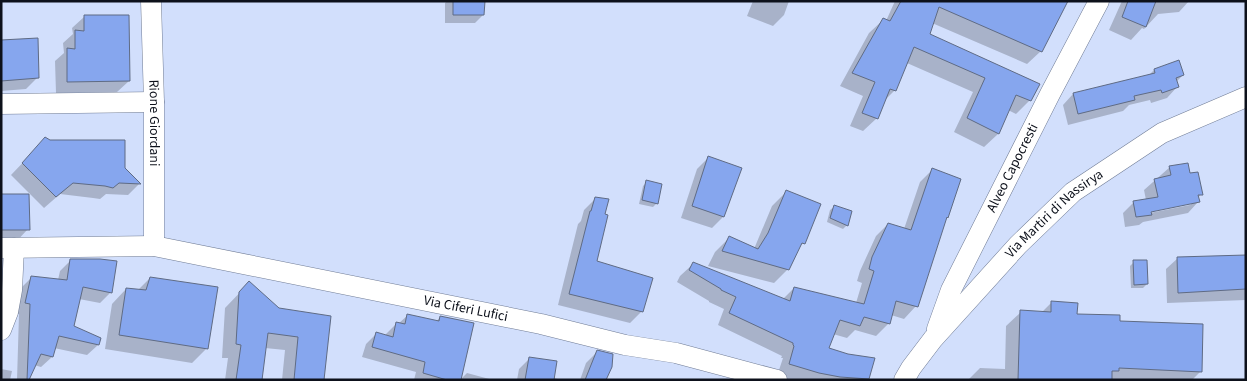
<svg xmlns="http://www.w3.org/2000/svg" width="1247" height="381" font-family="'Source Sans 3',sans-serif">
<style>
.shadow{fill:#0003;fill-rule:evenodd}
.building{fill:#86a6ee;stroke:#5f6b84}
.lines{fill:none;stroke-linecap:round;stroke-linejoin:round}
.minor-casing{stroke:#707c95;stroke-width:21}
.minor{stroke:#fff;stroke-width:20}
.labels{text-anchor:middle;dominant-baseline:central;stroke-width:4;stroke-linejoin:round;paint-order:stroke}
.street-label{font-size:14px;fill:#0d111b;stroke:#d2dffc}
</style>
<rect width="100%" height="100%" fill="#d2dffc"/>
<g class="shadow">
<path d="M447 1H484L483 15 475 23H445V3Z"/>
<path d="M753 1H789L784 15 773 26 747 16Z"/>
<path d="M895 1H1066L1041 51 1027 64 932 23 929 35 1030 100 1016 114 1008 110 998 134 984 147 954 132 973 92 907 63 895 90 883 102 877 118 863 131 850 126 863 96 840 86 869 33 883 20 886 21Z"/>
<path d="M1122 1H1189L1179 12 1158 14 1144 29 1142 28 1131 40 1109 30Z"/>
<path d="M84 17 129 81 117 92 56 93 55 61 64 53 63 43 73 34 72 28Z"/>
<path d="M1 41 38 77 26 89 1 91Z"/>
<path d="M1178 62 1183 75 1176 82 1177 87 1167 98 1151 103 1150 100 1129 105 1123 111 1068 125 1063 105 1073 94 1149 75 1154 70Z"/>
<path d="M34 151 124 169 139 184 128 195 106 194 100 199 93 198 60 194 44 208 11 175Z"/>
<path d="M709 157 723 217 712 228 681 218 697 169Z"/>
<path d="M1170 167 1189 175 1201 194 1198 198V202L1188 213 1143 222 1139 225 1125 227 1123 213 1134 202 1146 200 1144 190ZM1193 202 1190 205 1145 214V212Z"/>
<path d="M932 170 916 306 904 319 891 315 889 323 876 336 855 330 847 338 833 334 828 348 868 378 867 380H790L777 376 783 358H781L782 356 718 325 724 309 709 302V301L677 282 680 276 693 264 783 299 794 288 856 303 862 283 857 281 860 271 876 236 888 224 904 229 920 182Z"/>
<path d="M647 182 657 203 653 207 639 204 643 186Z"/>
<path d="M787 191 803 243 797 250 788 269 774 283 708 266 715 252 729 238 754 249 772 206Z"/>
<path d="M1 195 28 229 14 244H1Z"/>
<path d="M596 198 595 262 642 311 630 323 558 305 578 224 581 221 584 210Z"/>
<path d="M834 207 847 225 843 229 827 222 830 210Z"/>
<path d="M1246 256V300L1167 303 1166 269 1178 258Z"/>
<path d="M71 260 116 262 110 293 100 303 79 299 72 327 98 345 87 355 54 348 52 357 41 367 34 365 27 380H17L19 314H15L21 288 32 277 58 280 60 271Z"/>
<path d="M1134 262 1147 284 1143 288H1131L1130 266Z"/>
<path d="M150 278 206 349 192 363 105 349 112 304 126 289 138 290Z"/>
<path d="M249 283 279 309 330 317 322 380H282L285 350 265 348 261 380H225L228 358H222L225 308Z"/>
<path d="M1052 302 1075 315 1119 322 1201 371 1192 380H968L980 368 1005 369 1006 326 1021 312 1041 313Z"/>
<path d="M408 315 436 322 440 317 460 380H414L416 372 362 357 366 344 376 334 386 336V334L396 324H398Z"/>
<path d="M597 352 604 380H580L586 363Z"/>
<path d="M530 358 553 378 563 380H517L519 369Z"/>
<path d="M1 369 12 371 10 380H1Z"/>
<path d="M467 373 493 380H460Z"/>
</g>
<g class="building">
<path d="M453 1H485L484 15H453Z"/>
<path d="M901 1H1068L1042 52 939 7 930 34 1040 84 1031 101 1016 95 999 134 967 118 985 78 914 47 896 91 890 89 878 119 862 113 875 82 852 73 883 18 890 21Z"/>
<path d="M1128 1H1156L1146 27 1122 17Z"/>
<path d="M84 15H129L130 81 67 82V48L75 49V30L84 31Z"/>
<path d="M38 38 39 78 1 81V40Z"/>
<path d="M1179 60 1184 75 1176 78 1179 87 1162 93 1161 90 1134 96 1135 100 1078 114 1073 93 1155 73 1154 69Z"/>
<path d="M45 137 50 140H125V168L141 184 119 183 113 188 105 186 73 183 56 197 22 163Z"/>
<path d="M708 156 742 168 724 217 692 206Z"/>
<path d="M1188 163 1190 173 1198 172 1203 195H1198L1200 202 1151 212 1152 215 1136 217 1133 201 1158 197 1154 179 1171 175 1169 166Z"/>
<path d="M932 168 961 179 948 218 947 217 918 307 896 301 890 324 864 317 860 326 840 320 829 348 848 354 875 358 869 379 840 377 819 373 789 364 794 346 793 345V343L729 313 736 297 721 290V289L689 270 693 262 790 301 794 287 864 304 874 271 869 269 872 257 888 223 911 230Z"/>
<path d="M646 180 662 184 658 204 642 200Z"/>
<path d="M786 190 821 204 805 244 802 243 789 270 722 251 729 236 758 249 768 233Z"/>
<path d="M1 194H29L30 230H1Z"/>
<path d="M595 197 609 199 605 214 608 215 597 261 653 278 643 312 569 294 590 211H591Z"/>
<path d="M834 205 852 211 848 226 830 218Z"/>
<path d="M1246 255V289L1178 293 1177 257Z"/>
<path d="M70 259H100L117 261 112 293 83 287 74 326 101 338 99 345 59 336 53 357 41 354 29 380H27L30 304 25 303 31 276 67 280Z"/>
<path d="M1133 260H1147L1148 284 1134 285Z"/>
<path d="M150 277 218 287 208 349 119 335 126 288 146 290Z"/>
<path d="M249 281 279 308 331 316 324 380H294L298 337 268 333 262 380H236L241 345 236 344 239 292Z"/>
<path d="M1051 301 1078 303 1077 314 1120 315V321L1203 324 1202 372 1119 368V371H1112V380H1018L1020 310 1051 312Z"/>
<path d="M407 314 439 321 440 316 474 323 461 380H447L423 373 425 362 372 347 376 332 393 337 396 322 405 324Z"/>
<path d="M597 350 613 354 612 367 606 380H585Z"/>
<path d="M529 357 557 361 554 380H525Z"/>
</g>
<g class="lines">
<defs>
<g id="minor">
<path id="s1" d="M151 1 154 102V246"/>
<path d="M1 104 154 102"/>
<path id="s2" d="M1 248 154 246 541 324 625 345 676 353 777 380"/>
<path id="s3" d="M937 329 951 290 1050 94 1099 1"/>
<path d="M1 330 8 312 12 290 14 248"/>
<path id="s4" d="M904 380 911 368 933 339 1018 245 1073 192 1162 133 1246 97"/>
</g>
</defs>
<use href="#minor" class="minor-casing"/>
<use href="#minor" class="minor"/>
</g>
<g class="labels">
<g class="street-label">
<text stroke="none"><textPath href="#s1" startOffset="122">Rione Giordani</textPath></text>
<text stroke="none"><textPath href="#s3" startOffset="178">Alveo Capocresti</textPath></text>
<text stroke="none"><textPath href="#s4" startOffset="225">Via Martiri di Nassirya</textPath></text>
<text stroke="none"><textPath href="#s2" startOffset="471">Via Ciferi Lufici</textPath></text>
</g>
</g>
<rect width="1247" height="381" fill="none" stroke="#0d111b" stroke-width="5"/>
</svg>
